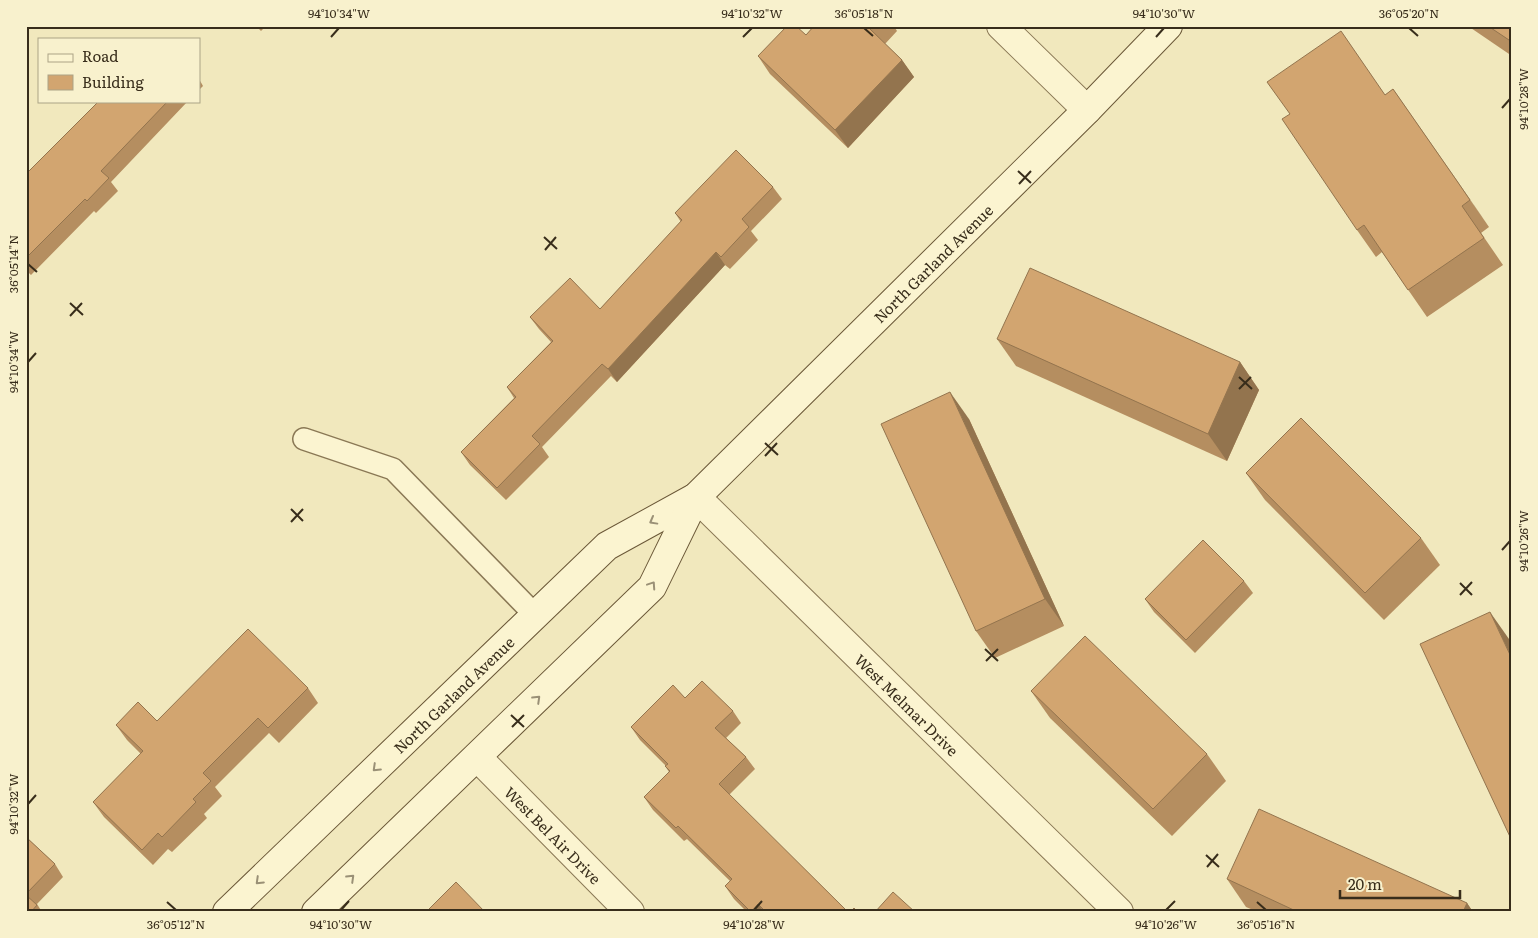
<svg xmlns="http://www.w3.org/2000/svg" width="1538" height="938" font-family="Literata,serif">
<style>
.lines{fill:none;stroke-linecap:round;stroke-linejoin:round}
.lane-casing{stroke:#8a7855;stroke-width:24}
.street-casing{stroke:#8a7855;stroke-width:30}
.secondary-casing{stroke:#6b5838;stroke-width:30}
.lane{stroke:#fbf4d0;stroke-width:21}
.street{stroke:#fbf4d0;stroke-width:28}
.secondary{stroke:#fbf4d0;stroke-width:28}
.wall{fill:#b58e60}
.shaded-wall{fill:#93744e}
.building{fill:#d2a570;stroke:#93744e}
.oneway{stroke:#9a9076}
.ticks{fill:none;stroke:#382d1b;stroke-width:2}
.labels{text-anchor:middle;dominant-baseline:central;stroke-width:5;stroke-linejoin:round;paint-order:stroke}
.street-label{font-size:15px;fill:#382d1b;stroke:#f8f1cd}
.neatline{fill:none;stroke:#382d1b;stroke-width:2}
.ticks-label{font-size:12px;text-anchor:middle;fill:#382d1b}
</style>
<rect width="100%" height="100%" fill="#f1e8bd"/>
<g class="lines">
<defs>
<path id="lane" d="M304 439 393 469 535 615"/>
<g id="street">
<path d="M1001 26 1087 110"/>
<path id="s1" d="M696 497 1119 912"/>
<path id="s2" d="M477 757 630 912"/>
</g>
<g id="secondary">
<path id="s3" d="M227 912 607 546 696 497 1087 110 1168 26"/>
<path d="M316 912 652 587 696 497"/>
</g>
</defs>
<use href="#lane" class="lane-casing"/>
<use href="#street" class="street-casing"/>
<use href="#secondary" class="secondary-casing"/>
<use href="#lane" class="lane"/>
<use href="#street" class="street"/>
<use href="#secondary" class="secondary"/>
</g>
<g class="wall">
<path d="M256 26H266L261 31Z"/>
<path d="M814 26H894L897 31 885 44 902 60 914 77 848 148 770 74 758 56 806 35Z"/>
<path d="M1468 26H1512V56Z"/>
<path d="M199 79 203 86 199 90Z"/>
<path d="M1393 89 1489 227 1481 233 1503 265 1427 317 1382 252 1376 257 1357 230 1385 95Z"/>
<path d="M99 101H188L111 182 118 191 96 213 94 211 31 275 26 270V174Z"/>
<path d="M773 187 782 199 751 231 758 240 730 269 725 265 617 382 611 376 542 447 549 457 506 500 470 465 461 452 514 398 507 387 551 342 539 329 530 317 600 309 681 222 675 213Z"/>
<path d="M997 339 1240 362 1259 390 1227 461 1016 366Z"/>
<path d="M969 419 1064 626 995 658 976 631Z"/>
<path d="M1246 473 1421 538 1440 565 1384 620 1265 500Z"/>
<path d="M1244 581 1253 593 1195 653 1154 612 1145 599Z"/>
<path d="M308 688 318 703 279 743 269 733 215 787 222 796 204 814 207 818 172 852 168 849 153 865 104 817 93 802 141 754 127 740 116 725 157 721Z"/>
<path d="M1031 691 1207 754 1226 781 1172 836 1050 718Z"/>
<path d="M685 698 733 711 741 723 726 738 746 757 755 769 729 795 848 912H747L734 899 725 886 730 881 687 839 684 841 653 810 644 797 669 772 665 766H666L640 740 631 727Z"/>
<path d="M26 837 55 864 63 877 37 904 42 912H26Z"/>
<path d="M1227 879 1467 903 1473 912H1258L1246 907Z"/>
</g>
<g class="shaded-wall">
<path d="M902 60 914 77 848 148 835 130Z"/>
<path d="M1393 89 1476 208 1489 227Z"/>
<path d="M716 252 725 265 617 382 608 369Z"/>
<path d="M1240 362 1259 390 1227 461 1208 434Z"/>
<path d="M950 392 969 419 1064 626 1045 599Z"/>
<path d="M1490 612 1509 639 1512 645V659Z"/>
<path d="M1467 903 1473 912H1463Z"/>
<path d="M758 904 764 912H751Z"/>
</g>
<g class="building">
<path d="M787 26H796L806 35 814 26H872L870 29 902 60 835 130 758 56Z"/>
<path d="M1488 26H1512V42Z"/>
<path d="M1341 31 1385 95 1393 89 1457 181 1470 200 1462 206 1484 238 1408 290 1364 225 1357 230 1282 119 1290 114 1267 82Z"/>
<path d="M99 101H168L101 171 109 178 87 201 85 199 26 258V174Z"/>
<path d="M736 150 773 187 742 219 749 227 721 257 716 252 608 369 602 364 532 436 540 444 497 488 461 452 516 397 507 387 553 341 530 317 570 278 600 309 682 220 675 213Z"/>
<path d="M1030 268 1240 362 1208 434 997 339Z"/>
<path d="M950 392 1045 599 976 631 881 424Z"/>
<path d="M1301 418 1421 538 1365 593 1246 473Z"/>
<path d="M1203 540 1244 581 1186 640 1145 599Z"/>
<path d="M1490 612 1512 659V841L1420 644Z"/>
<path d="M248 629 308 688 268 728 258 718 203 773 211 781 193 799 196 802 162 837 158 833 142 850 93 802 143 751 116 725 138 702 157 721Z"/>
<path d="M1085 636 1207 754 1153 809 1031 691Z"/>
<path d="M702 681 733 711 715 728 746 757 719 784 848 912H766L758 904 751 912 725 886 732 879 678 826 676 828 644 797 670 771 665 766 668 764 631 727 673 685 685 698Z"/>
<path d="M1259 809 1467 903 1463 912H1298L1227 879Z"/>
<path d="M26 837 55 864 26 894Z"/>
<path d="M456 882 485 912H426Z"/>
<path d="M893 892 915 912H875Z"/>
<path d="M26 895 37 905 31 912H26Z"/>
<path d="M854 908 858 912H850Z"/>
</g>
<defs><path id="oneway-chevron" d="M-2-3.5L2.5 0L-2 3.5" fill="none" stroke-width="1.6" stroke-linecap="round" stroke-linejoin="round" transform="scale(1.25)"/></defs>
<g class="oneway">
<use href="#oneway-chevron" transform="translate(653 521) rotate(151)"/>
<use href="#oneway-chevron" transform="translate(652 585) rotate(-56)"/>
<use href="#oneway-chevron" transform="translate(537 699) rotate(-44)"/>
<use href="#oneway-chevron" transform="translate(376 768) rotate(136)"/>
<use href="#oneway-chevron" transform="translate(351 878) rotate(-44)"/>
<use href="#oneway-chevron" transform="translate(259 881) rotate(136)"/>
</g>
<path class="ticks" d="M864 28 873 36M1409 28 1418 36M331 37 339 28M743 37 752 28M1156 37 1164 28M1502 108 1510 99M1018 171 1031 183M1019 184 1031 171M544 237 557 249M545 250 556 237M28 264 37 272M70 303 83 315M70 316 82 303M28 362 36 353M1239 377 1252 389M1239 389 1251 377M765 443 778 455M765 456 777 443M291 509 303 521M291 522 303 509M1502 550 1510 541M1460 583 1472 595M1460 595 1472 582M985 649 998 661M986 661 998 649M511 715 524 727M512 727 524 715M28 804 36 795M1206 855 1219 867M1207 867 1218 854M167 902 176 910M1257 902 1266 910M341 910 349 901M754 910 762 901M1166 910 1175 901"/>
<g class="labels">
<g class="street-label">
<text stroke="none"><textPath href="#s3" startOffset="962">North Garland Avenue</textPath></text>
<text stroke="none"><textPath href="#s3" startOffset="314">North Garland Avenue</textPath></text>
<text stroke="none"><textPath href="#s1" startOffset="296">West Melmar Drive</textPath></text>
<text stroke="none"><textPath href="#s2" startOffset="109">West Bel Air Drive</textPath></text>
</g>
</g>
<rect width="1538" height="938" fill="none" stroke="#f8f1cd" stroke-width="55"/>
<rect x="38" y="38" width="162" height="65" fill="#f8f1cd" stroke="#aba386"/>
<rect x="48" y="54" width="25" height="8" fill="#fbf4d0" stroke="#aba386"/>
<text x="82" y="62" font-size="15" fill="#382d1b">Road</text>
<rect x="48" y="75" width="25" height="15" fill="#d2a570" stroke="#aba386"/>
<text x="82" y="88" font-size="15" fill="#382d1b">Building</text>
<path d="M1340 890v8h120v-8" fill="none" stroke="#382d1b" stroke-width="2.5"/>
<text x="1348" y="890" font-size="15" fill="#382d1b" stroke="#f8f1cd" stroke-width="4" paint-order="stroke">20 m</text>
<rect x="28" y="28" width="1482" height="882" class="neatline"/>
<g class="ticks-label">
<text x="339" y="18">94°10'34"W</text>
<text x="752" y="18">94°10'32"W</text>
<text x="864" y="18">36°05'18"N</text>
<text x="1164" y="18">94°10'30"W</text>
<text x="1409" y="18">36°05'20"N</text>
<text transform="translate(1524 99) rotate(-90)" y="4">94°10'28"W</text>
<text transform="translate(14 264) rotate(-90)" y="4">36°05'14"N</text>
<text transform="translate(14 362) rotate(-90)" y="4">94°10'34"W</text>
<text transform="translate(1524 541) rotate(-90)" y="4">94°10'26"W</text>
<text transform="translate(14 804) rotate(-90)" y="4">94°10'32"W</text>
<text x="176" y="929">36°05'12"N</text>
<text x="341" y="929">94°10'30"W</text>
<text x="754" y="929">94°10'28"W</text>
<text x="1166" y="929">94°10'26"W</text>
<text x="1266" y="929">36°05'16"N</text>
</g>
</svg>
